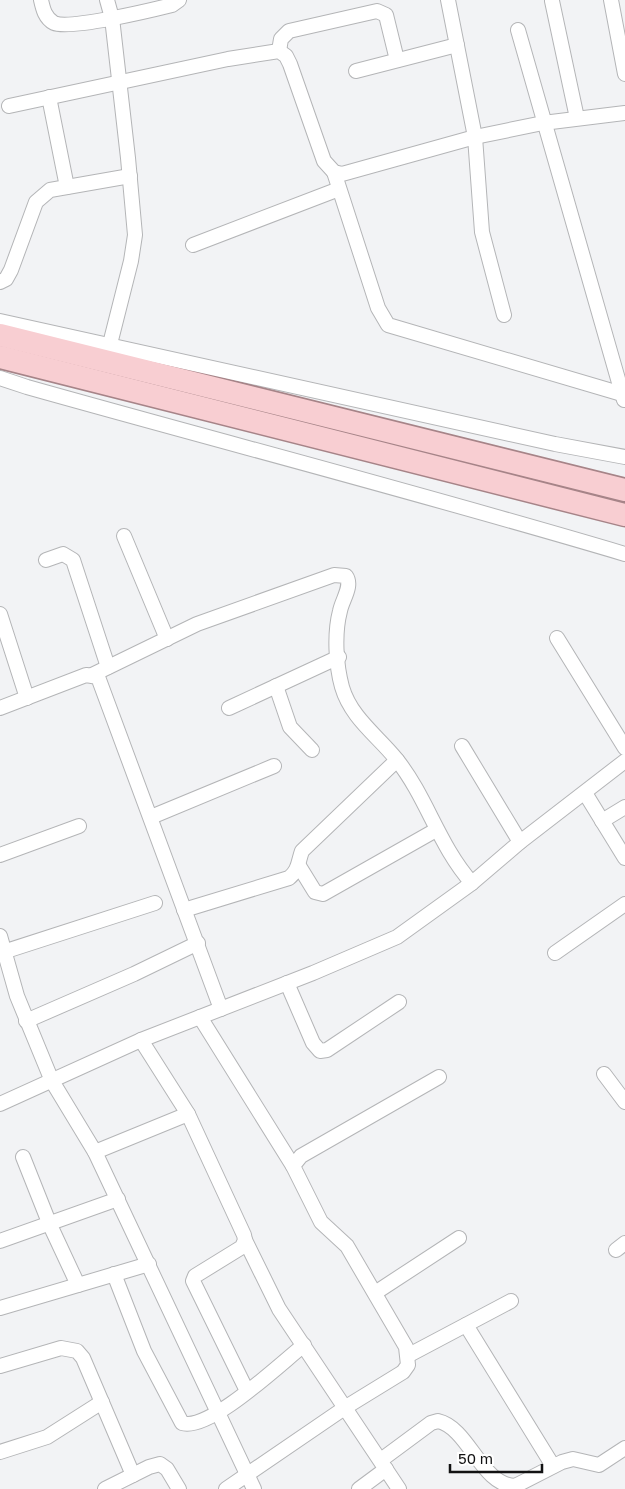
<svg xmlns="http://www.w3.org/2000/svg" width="625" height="1489" font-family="'Golos Text',sans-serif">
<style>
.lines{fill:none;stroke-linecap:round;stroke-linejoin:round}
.minor-casing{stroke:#b4b5b7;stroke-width:16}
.trunk-casing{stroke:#a68488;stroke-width:25}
.minor{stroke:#fff;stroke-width:14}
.trunk{stroke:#f8ced2;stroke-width:22}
</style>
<rect width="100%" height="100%" fill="#f2f3f5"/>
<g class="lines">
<defs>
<g id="minor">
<path d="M41 0C43 9 45 18 54 23 69 30 152 10 172 5L179 0"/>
<path d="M107 0 112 18 128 158 135 235 131 261 110 344"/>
<path d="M448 0 475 137 482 232 504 315"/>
<path d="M611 0 625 74"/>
<path d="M552 1 577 118"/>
<path d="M518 30 624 400"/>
<path d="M279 51 281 39 289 31 377 11 386 15 397 60"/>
<path d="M356 71 457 45"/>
<path d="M49 97 67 187"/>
<path d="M9 106 228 59 279 51 286 56 290 64 324 161 334 172 342 174 475 137 543 123 625 113"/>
<path d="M334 172 378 308 388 325 622 394"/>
<path d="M193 245 339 189"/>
<path d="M0 282 6 279 11 270 36 202 50 190 130 176"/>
<path d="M0 321 555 444 625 457"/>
<path d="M0 378 27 387C226 443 427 495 625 554"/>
<path d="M124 536 167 639"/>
<path d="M46 560 63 554 73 560 108 667"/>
<path d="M0 614 27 698"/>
<path d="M557 638 625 748"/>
<path d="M92 675 197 624 334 575 346 576C353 586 342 600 340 611 334 634 336 665 342 687 351 718 378 736 397 760 427 798 439 846 472 883"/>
<path d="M276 686 290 727 312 750"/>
<path d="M0 708 86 675 98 677 221 1009"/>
<path d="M229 708 339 657"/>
<path d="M462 746 520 842"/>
<path d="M585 793 625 858"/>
<path d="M151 817 274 766"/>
<path d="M602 821 625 807"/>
<path d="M0 855 79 826"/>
<path d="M299 866 315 892 323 894 436 830"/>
<path d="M184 910 289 878C299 870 298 862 302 851L397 760"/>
<path d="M0 936 17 996 52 1081 95 1152 254 1489"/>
<path d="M0 953 155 903"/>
<path d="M555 953 625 904"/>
<path d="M287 983 313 1043 320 1051 327 1050 399 1002"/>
<path d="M200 1017 293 1166"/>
<path d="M26 1021 134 974 198 943"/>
<path d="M141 1040 188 1114 244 1235 245 1240 242 1247 195 1276 193 1281 247 1391"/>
<path d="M604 1074 625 1102"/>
<path d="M0 1104 141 1040 313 973 397 937 472 883 520 842 625 761"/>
<path d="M95 1152 188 1114"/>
<path d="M23 1157 50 1225 78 1285"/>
<path d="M245 1240 279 1309 399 1489"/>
<path d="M0 1241 118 1199"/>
<path d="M616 1250 625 1243"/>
<path d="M114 1274 144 1351 182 1423C209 1432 281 1363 304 1345"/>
<path d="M375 1293 459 1238"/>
<path d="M0 1308 149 1264"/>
<path d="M466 1325 553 1466"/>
<path d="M409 1355 511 1301"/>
<path d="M0 1366 61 1348 77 1351 83 1358 133 1475"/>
<path d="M0 1452 47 1437 102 1402"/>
<path d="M381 1460 431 1423 438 1421C469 1428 481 1485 515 1486L562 1462 573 1459 599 1465 625 1448"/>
<path d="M105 1489 149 1467 160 1464 167 1469 179 1489"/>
<path d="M226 1489 346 1407 403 1372 408 1365 406 1347 347 1246 321 1222 293 1166 301 1156 439 1077"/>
<path d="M359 1489 386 1469"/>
</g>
<g id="trunk">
<path d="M0 335 625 490"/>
<path d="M0 357 625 515"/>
</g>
</defs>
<use href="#minor" class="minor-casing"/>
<use href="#trunk" class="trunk-casing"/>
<use href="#minor" class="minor"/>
<use href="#trunk" class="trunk"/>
</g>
<path d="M450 1464v8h92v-8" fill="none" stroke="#121213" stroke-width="2.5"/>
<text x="458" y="1464" font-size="15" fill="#121213" stroke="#ffffff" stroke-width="4" paint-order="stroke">50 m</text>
</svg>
